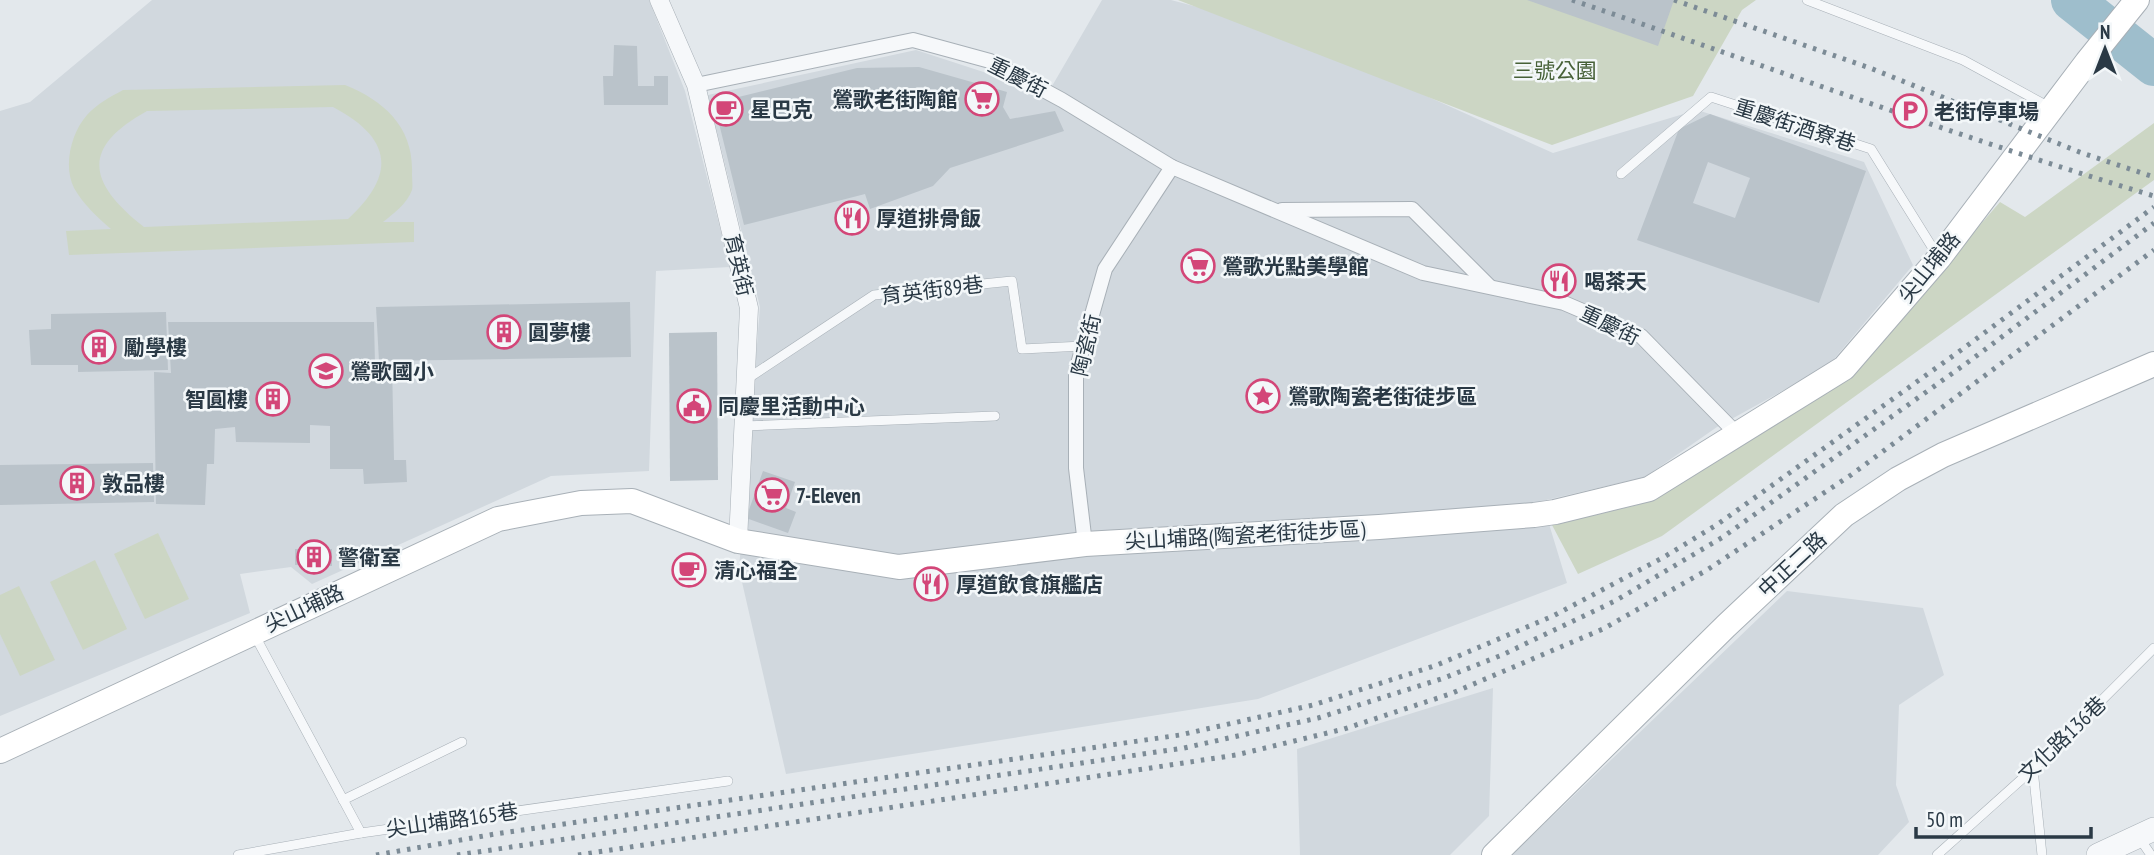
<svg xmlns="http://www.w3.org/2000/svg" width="2154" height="855" font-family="'PT Sans Narrow','Noto Sans TC',sans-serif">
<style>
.built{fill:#d1d8de}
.green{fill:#ccd6c4;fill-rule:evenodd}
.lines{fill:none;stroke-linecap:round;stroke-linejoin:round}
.river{stroke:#9ebecc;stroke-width:42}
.building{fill:#bac3ca;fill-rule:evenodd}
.service-casing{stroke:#a8b0b7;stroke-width:10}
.pedestrian-casing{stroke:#a8b0b7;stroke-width:16}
.minor-casing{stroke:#a8b0b7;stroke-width:19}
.tertiary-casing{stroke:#a8b0b7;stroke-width:24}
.secondary-casing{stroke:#a8b0b7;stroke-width:26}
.service{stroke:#f6f8fa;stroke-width:9}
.pedestrian{stroke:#f6f8fa;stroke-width:14}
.minor{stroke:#f6f8fa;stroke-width:18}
.tertiary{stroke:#f6f8fa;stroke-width:23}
.secondary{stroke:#fff;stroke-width:24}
.rail{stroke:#7c8b96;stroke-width:5;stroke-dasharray:3.5 7;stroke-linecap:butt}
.labels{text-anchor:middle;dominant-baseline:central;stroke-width:5;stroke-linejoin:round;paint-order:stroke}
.park-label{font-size:21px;fill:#476137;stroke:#f3f7f9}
.street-label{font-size:21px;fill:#2a3945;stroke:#f3f7f9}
.poi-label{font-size:21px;font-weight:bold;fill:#2a3945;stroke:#f3f7f9;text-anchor:start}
</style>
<rect width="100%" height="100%" fill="#e3e8ec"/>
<g class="built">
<path d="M152 0H649L685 91 730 267 656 271 649 471 551 476 312 584 291 567 240 574 250 613 0 716V111L30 102Z"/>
<path d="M1102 0H1171L1273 27 1553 153 1697 110 1864 162 1913 265 1829 365 1717 427 1645 477 1542 501 1567 583 1258 699 786 774 739 569 760 307 708 95 916 50 1048 93Z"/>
<path d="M1787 591 1923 608 1944 675 1899 705 1896 785 1909 822 1878 855H1512Z"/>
<path d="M1493 688 1489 816 1450 855H1300L1297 749Z"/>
</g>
<g class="green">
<path d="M1178 0H1756L1742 10 1693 96 1552 145Z"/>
<path d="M345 85C385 101 414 128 412 174 412 179 413 186 412 190 407 204 393 214 383 222H414V242L69 255 66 231 111 229C97 217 83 204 74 188 63 166 71 133 87 115 97 104 110 97 123 90ZM333 107C392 138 397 174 348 219L144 227C88 183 80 148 147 111Z"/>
<path d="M2154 123V180L1662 536 1578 574 1552 525 1637 505 1844 381 2000 202 2025 217Z"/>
<path d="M158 533 189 599 145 619 114 554Z"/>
<path d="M95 560 127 629 83 650 50 582Z"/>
<path d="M19 586 55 660 20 676 0 634V595Z"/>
</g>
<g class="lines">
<path class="river" d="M2072 0 2154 65"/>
</g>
<g class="building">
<path d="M1527 0H1674L1658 46Z"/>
<path d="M614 45 637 46 638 86H654V76H668V105H604L603 76H613Z"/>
<path d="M919 67 1007 92 1003 107 1010 119 1055 111 1064 131 950 168 933 186 870 209 865 194 744 225 714 103 857 68Z"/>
<path d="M1710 114 1866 171 1819 303 1637 240 1679 129ZM1708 162 1750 178 1735 218 1693 203Z"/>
<path d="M630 302 631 357 379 361 376 307Z"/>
<path d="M166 312 168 370 78 372V365H31L29 330 51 329V314Z"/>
<path d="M168 322H374L375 364H392L394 460H406L407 482 364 484 363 469H330V426L310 425V443L236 442 235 427 215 429 214 464H207L205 505 156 504 154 372 171 373Z"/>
<path d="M717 332 718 480 670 481 669 333Z"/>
<path d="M153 463 154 502 0 505V465Z"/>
<path d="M763 471 795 482 786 508 796 512 788 533 746 518Z"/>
<path d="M295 549H332V566L295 565Z"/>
</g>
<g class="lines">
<defs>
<g id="service">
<path d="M1807 0 1963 60 2051 108"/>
<path d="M1621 174 1711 97 1871 149 1937 255"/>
<path d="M747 379 874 295 1012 281 1022 349 1083 346"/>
<path d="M744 426 995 416"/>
<path d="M254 634 361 833 728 781"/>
<path d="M2033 769 2042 855"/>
<path d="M343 800 462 742"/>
<path d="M2138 836 2151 855"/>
<path d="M238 855 361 833"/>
<path d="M1937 855 2033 769 2154 648"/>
</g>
<g id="pedestrian">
<path d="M696 85 913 40 990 61 1062 100 1172 167 1423 273 1564 303 1641 336 1737 434"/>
<path d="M1282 210 1412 209 1489 286"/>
<path d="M1085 544 1076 468V371L1105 269 1172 167"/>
</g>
<path id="minor" d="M659 0 696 85 749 308 738 541"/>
<path id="tertiary" d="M2098 855 2154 829"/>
<g id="secondary">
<path d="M0 751 498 519 581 503 632 501 738 541 899 567 1085 544 1379 527 1534 515 1555 512 1649 489 1844 368 1939 258 2087 62 2137 0"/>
<path d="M1494 855 1726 626 1844 515 1898 479 1943 455 2154 364"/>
</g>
</defs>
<use href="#service" class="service-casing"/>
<use href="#pedestrian" class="pedestrian-casing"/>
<use href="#minor" class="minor-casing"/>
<use href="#tertiary" class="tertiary-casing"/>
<use href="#secondary" class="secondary-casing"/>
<use href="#service" class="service"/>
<use href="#pedestrian" class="pedestrian"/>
<use href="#minor" class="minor"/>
<use href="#tertiary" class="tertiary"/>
<use href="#secondary" class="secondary"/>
<g class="rail">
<path d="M1572 0C1766 66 1958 137 2154 196"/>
<path d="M1674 0 1870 68 2082 153 2154 177"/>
<path d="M376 855 495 834 1180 735 1313 705 1437 665 1553 616 1664 557 1718 524 1964 348 2154 207"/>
<path d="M457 855 1184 748 1318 718 1444 678 1502 655 1615 601 1723 537 1971 360 2154 223"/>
<path d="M578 855 1236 755 1344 729 1450 694 1603 629 1707 570 1851 475 2154 250"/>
</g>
</g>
<defs>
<symbol id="supermarket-ring" viewBox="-11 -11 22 22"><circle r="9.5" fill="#f3f7f9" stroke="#d34678" stroke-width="1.5"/><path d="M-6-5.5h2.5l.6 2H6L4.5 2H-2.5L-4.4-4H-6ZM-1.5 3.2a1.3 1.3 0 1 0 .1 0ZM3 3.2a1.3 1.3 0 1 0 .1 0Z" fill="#d34678"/></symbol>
<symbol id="cafe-ring" viewBox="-11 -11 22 22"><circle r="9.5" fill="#f3f7f9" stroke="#d34678" stroke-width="1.5"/><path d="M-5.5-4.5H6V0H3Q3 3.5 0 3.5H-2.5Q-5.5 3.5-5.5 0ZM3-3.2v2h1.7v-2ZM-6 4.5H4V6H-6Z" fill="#d34678"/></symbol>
<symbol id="parking-ring" viewBox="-11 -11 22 22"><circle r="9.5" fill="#f3f7f9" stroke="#d34678" stroke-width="1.5"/><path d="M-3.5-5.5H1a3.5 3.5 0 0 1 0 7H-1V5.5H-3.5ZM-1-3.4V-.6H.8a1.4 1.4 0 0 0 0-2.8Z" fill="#d34678"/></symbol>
<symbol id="restaurant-ring" viewBox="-11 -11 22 22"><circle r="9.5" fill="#f3f7f9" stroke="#d34678" stroke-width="1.5"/><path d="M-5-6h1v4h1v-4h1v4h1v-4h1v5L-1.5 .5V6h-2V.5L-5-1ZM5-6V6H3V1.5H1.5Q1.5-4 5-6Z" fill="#d34678"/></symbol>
<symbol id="building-ring" viewBox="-11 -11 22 22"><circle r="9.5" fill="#f3f7f9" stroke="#d34678" stroke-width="1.5"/><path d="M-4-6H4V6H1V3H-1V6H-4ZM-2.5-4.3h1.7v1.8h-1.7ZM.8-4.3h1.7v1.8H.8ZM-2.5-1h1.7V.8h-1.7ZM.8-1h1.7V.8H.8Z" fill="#d34678"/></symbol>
<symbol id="school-ring" viewBox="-11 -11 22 22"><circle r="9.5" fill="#f3f7f9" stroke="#d34678" stroke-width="1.5"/><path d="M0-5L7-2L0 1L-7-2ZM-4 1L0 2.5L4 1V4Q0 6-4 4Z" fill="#d34678"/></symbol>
<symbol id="sight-ring" viewBox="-11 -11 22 22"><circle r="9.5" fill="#f3f7f9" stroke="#d34678" stroke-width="1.5"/><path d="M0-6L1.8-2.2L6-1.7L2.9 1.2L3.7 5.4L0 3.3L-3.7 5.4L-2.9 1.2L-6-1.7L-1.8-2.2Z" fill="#d34678"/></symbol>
<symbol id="civic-ring" viewBox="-11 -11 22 22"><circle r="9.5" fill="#f3f7f9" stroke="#d34678" stroke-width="1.5"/><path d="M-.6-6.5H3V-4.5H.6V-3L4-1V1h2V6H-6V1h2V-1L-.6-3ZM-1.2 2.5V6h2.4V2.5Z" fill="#d34678"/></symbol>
</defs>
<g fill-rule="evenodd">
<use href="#supermarket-ring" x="963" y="80" width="38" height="38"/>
<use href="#cafe-ring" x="707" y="90" width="38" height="38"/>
<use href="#parking-ring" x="1891" y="92" width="38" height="38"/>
<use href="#restaurant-ring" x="833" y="199" width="38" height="38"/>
<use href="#supermarket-ring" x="1179" y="247" width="38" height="38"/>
<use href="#restaurant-ring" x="1540" y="262" width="38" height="38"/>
<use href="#building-ring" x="485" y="313" width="38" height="38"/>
<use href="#building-ring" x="80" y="328" width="38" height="38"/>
<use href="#school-ring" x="307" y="352" width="38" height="38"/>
<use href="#sight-ring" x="1244" y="377" width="38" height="38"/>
<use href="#building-ring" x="254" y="380" width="38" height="38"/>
<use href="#civic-ring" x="675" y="387" width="38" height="38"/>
<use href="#building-ring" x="58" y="464" width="38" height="38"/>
<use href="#supermarket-ring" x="753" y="476" width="38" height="38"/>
<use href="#building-ring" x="295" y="538" width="38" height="38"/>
<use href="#cafe-ring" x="670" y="551" width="38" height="38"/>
<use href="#restaurant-ring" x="912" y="565" width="38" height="38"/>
</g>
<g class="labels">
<g class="park-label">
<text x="1555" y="70">三號公園</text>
</g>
<g class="street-label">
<text transform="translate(1018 77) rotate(27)">重慶街</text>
<text transform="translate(1795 125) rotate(18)">重慶街酒寮巷</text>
<text transform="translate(739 265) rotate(77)">育英街</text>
<text transform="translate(1929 267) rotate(-51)">尖山埔路</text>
<text transform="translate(932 290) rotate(-7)">育英街89巷</text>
<text transform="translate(1610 325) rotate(26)">重慶街</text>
<text transform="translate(1086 345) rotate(-77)">陶瓷街</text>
<text transform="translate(1245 535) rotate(-3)">尖山埔路(陶瓷老街徒步區)</text>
<text transform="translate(1792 564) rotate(-43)">中正二路</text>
<text transform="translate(304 608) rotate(-25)">尖山埔路</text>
<text transform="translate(2062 739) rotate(-44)">文化路136巷</text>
<text transform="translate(452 820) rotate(-8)">尖山埔路165巷</text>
</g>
<g class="poi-label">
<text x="958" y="99" text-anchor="end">鶯歌老街陶館</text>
<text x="750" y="109">星巴克</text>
<text x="1934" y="111">老街停車場</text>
<text x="876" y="218">厚道排骨飯</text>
<text x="1222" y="266">鶯歌光點美學館</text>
<text x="1584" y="281">喝茶天</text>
<text x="528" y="332">圓夢樓</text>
<text x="124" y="347">勵學樓</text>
<text x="350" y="371">鶯歌國小</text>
<text x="1288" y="396">鶯歌陶瓷老街徒步區</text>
<text x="248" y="399" text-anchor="end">智圓樓</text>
<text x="718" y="406">同慶里活動中心</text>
<text x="102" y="483">敦品樓</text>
<text x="796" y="495">7-Eleven</text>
<text x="338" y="557">警衛室</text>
<text x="714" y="570">清心福全</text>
<text x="956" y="584">厚道飲食旗艦店</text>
</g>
</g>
<g transform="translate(2105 49)" stroke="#f3f7f9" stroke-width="5" paint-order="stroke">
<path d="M0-5L12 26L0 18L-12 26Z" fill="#2a3945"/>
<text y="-10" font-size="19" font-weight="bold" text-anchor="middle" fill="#2a3945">N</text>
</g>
<path d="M1916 827v10h175v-10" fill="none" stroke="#2a3945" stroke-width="3.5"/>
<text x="1926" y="827" font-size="21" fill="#2a3945" stroke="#f3f7f9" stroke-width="5" paint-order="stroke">50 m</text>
</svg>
